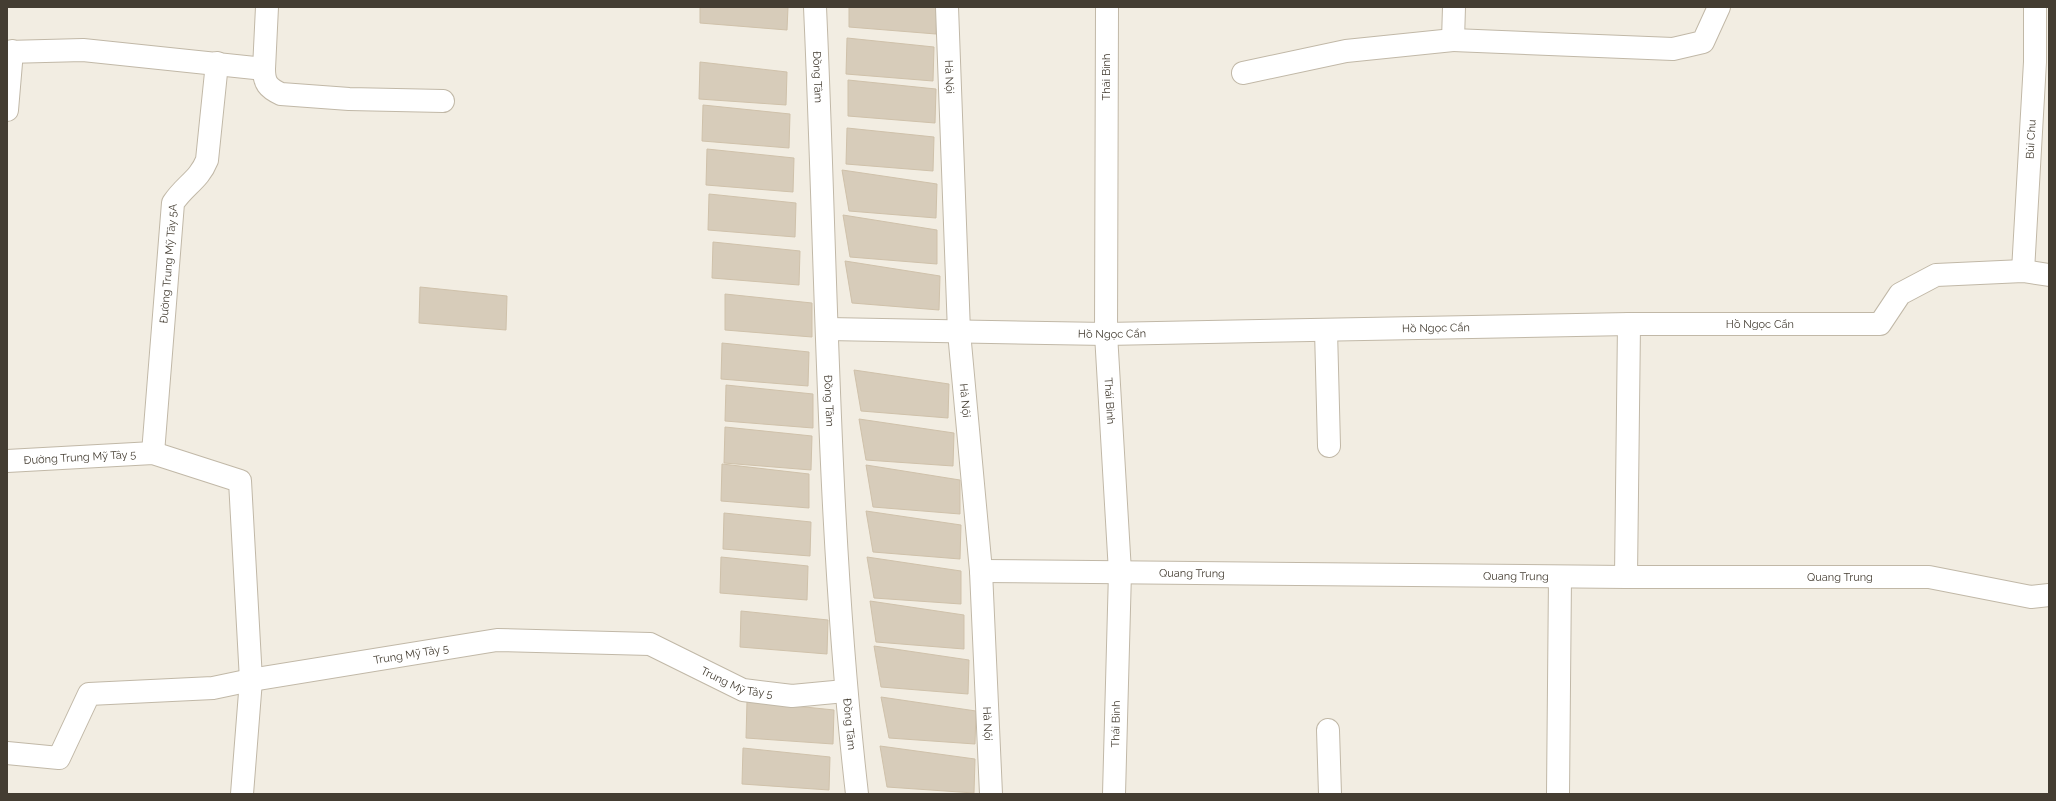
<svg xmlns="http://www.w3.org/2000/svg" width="2056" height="801" font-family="Raleway,sans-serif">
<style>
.building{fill:#d7ccba;stroke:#cfc1aa}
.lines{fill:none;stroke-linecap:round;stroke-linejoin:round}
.minor-casing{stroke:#c1b8a7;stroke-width:24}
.minor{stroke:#fff;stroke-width:22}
.labels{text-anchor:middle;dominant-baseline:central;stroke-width:3;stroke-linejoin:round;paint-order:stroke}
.street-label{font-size:11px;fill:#443d32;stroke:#fff}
</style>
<rect width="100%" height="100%" fill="#f2ede2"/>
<g class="building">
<path d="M700 7H788L787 30 700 23Z"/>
<path d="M849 7H937L936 34 849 27Z"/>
<path d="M847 38 934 47 933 81 846 74Z"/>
<path d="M700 62 787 72 786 105 699 99Z"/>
<path d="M848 80 936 89 935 123 848 116Z"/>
<path d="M703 105 790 114 789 148 702 141Z"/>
<path d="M847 128 934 137 933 171 846 164Z"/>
<path d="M707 149 794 158 793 192 706 185Z"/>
<path d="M842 170 937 184 936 218 849 211Z"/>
<path d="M709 194 796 203 795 237 708 230Z"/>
<path d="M843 215 937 230V264L850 257Z"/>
<path d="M713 242 800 251 799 285 712 278Z"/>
<path d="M845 261 940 276 939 310 852 303Z"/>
<path d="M420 287 507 296 506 330 419 323Z"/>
<path d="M725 294 812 303V337L725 330Z"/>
<path d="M722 343 809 352 808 386 721 379Z"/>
<path d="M854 370 949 384 948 418 861 411Z"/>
<path d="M726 385 813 394V428L725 421Z"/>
<path d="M859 419 954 433 953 466 866 460Z"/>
<path d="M725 427 812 436 811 470 724 463Z"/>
<path d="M722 464 809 474V508L721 501Z"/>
<path d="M866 465 960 480V514L873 507Z"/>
<path d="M866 511 961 525 960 559 873 552Z"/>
<path d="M724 513 811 522 810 556 723 549Z"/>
<path d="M721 557 808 566 807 600 720 593Z"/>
<path d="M867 557 961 571V604L874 598Z"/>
<path d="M870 601 964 615V649L876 642Z"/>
<path d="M741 611 828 620 827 654 740 647Z"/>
<path d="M874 646 969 660 968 694 881 687Z"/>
<path d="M881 697 976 711 975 744 889 738Z"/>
<path d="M747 701 834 710 833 744 746 738Z"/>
<path d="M880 746 975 759 974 793 887 787Z"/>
<path d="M743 748 830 757 829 790 742 784Z"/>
</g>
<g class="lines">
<defs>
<g id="minor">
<path id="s1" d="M815 7C827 269 827 533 857 794"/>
<path id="s2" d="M947 7 959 332 981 571 991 794"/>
<path id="s3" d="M1107 7 1106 334 1120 572 1114 794"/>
<path d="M1454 7 1453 40 1673 49 1703 42 1719 7"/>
<path d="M7 52 83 50 264 69 267 7"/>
<path d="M264 69C264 83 268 88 281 94L349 99 443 101"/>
<path d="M1243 73 1346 51 1453 40"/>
<path d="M7 110 12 51"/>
<path id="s4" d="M2023 271 2035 62V7"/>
<path id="s5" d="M828 329 1106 334 1629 324H1880L1900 294 1936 275 2023 271 2049 275"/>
<path d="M1326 330 1329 446"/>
<path id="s6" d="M153 453 173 203C185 185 199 180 207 160L217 63"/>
<path id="s7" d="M7 461 153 453 240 481 251 680 242 794"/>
<path id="s8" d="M981 571 1626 577H1929L2031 597 2049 595"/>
<path d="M1626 577 1629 324"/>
<path d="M1328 730 1330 794"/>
<path id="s9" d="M7 753 59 758 89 694 213 688 251 680 497 640 650 644 743 690 792 696 845 691"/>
<path d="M1558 794 1560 577"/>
</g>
</defs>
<use href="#minor" class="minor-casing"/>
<use href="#minor" class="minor"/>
</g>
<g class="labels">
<g class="street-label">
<text stroke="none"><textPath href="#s1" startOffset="70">Đồng Tâm</textPath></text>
<text stroke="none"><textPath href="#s2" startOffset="70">Hà Nội</textPath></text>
<text transform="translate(1106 77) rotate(-90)">Thái Bình</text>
<text stroke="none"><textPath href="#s4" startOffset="132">Bùi Chu</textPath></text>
<text stroke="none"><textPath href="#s6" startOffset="190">Đường Trung Mỹ Tây 5A</textPath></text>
<text stroke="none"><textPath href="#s5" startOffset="932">Hồ Ngọc Cẩn</textPath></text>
<text stroke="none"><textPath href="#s5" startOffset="608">Hồ Ngọc Cẩn</textPath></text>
<text stroke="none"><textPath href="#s5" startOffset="284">Hồ Ngọc Cẩn</textPath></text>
<text stroke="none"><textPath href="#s1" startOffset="394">Đồng Tâm</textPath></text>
<text stroke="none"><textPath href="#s2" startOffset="394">Hà Nội</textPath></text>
<text stroke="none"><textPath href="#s3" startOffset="394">Thái Bình</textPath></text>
<text stroke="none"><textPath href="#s7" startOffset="73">Đường Trung Mỹ Tây 5</textPath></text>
<text stroke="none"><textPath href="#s8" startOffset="211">Quang Trung</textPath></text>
<text stroke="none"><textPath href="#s8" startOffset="535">Quang Trung</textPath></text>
<text stroke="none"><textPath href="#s8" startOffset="859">Quang Trung</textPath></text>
<text stroke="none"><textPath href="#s9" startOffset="448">Trung Mỹ Tây 5</textPath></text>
<text stroke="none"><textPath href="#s9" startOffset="784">Trung Mỹ Tây 5</textPath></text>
<text stroke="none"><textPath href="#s1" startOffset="718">Đồng Tâm</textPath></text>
<text stroke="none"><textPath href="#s2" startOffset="718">Hà Nội</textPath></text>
<text transform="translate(1116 724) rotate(-89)">Thái Bình</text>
</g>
</g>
<rect width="2056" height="801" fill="none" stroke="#443d32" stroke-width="16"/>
</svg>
